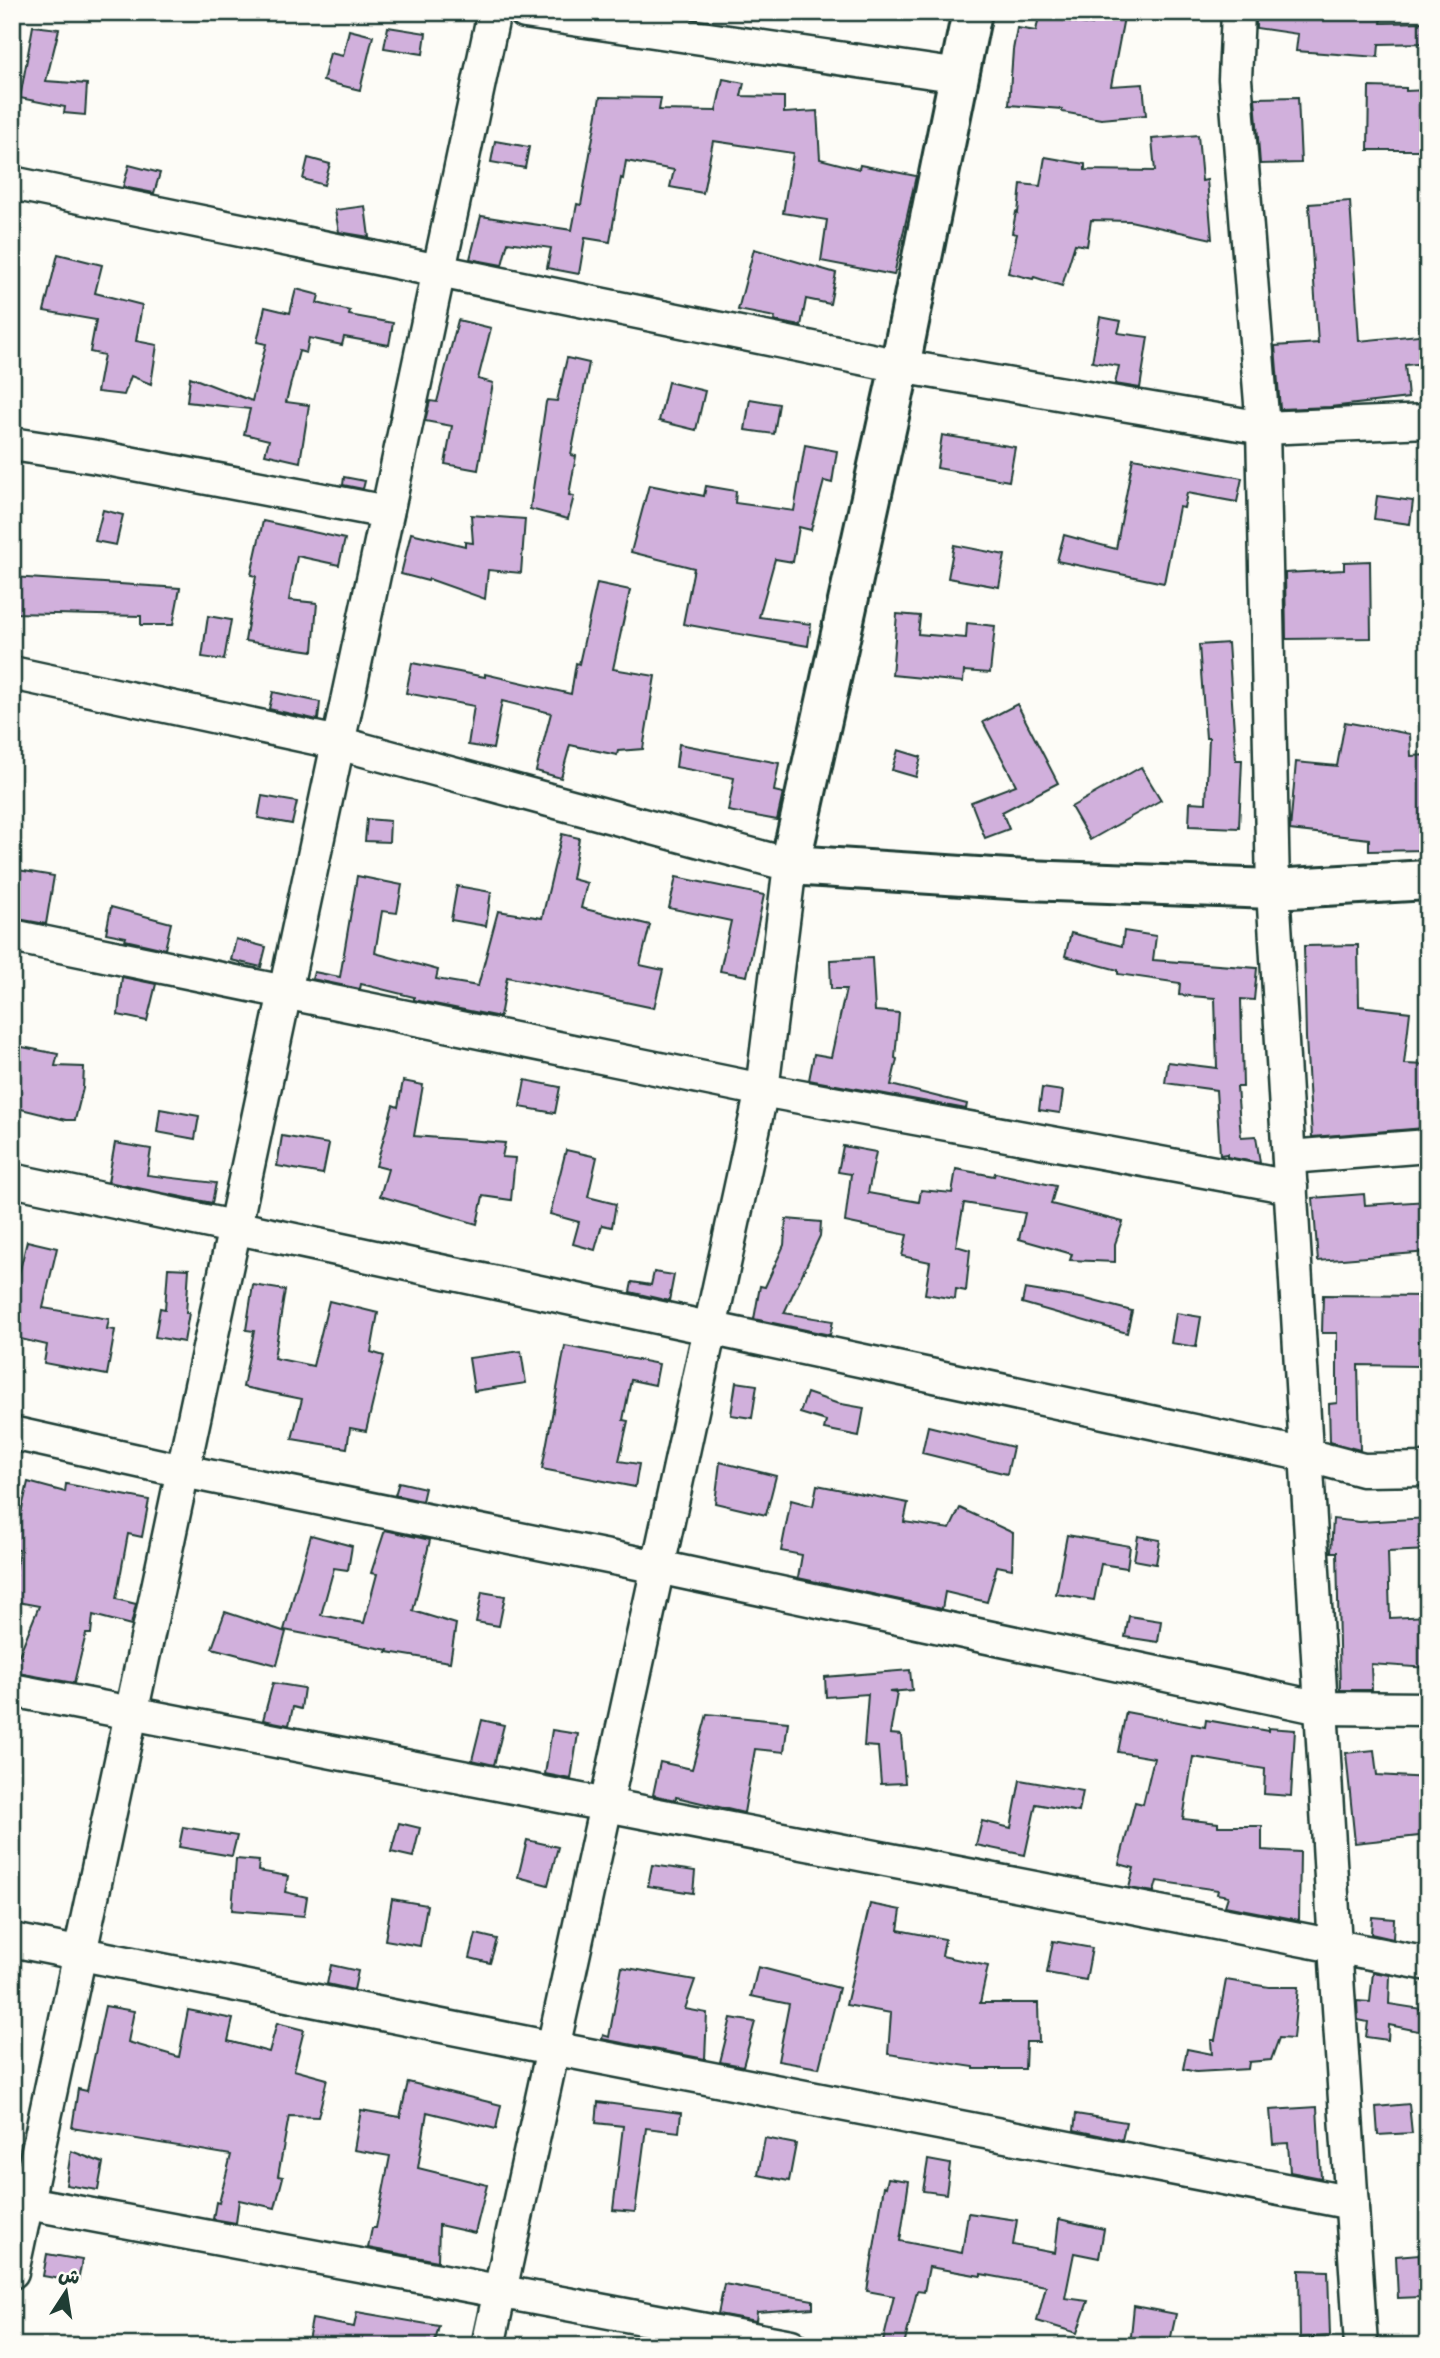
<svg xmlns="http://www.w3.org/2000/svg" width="1440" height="2358" font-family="Sriracha,'Playpen Sans Arabic',sans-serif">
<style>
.building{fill:#d1b0dc;stroke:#1f3d34;stroke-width:2}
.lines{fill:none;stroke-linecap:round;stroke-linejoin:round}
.street-casing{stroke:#1f3d34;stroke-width:37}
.secondary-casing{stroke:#1f3d34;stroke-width:44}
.street{stroke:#fdfcf7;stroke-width:32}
.secondary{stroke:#fdfcf7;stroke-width:38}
</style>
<rect width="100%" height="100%" fill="#fdfcf7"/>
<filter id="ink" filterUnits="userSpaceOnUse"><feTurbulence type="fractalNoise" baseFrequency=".0143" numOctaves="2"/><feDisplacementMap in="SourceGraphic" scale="14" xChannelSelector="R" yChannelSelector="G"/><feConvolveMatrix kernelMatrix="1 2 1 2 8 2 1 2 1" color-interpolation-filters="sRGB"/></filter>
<g filter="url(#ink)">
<g class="building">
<path d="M1095 12H1125L1111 86 1143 84 1146 115 1101 119 1062 112V109L1009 105 1013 50 1017 28 1036 31 1039 16 1092 25Z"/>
<path d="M1256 12H1382L1381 23 1426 22 1427 43 1379 44 1378 57 1296 51 1298 34 1256 28Z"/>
<path d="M33 26 59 29 46 81 87 84 85 115 64 113 65 107 20 98Z"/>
<path d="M388 27 426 33 423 54 384 48Z"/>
<path d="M349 30 373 36 360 90 323 81 330 53 343 56Z"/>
<path d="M723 79 744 83 741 96 784 97V113L817 111 820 159 859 169 860 165 916 176 894 275 821 261 827 220 783 213 793 153 713 141 703 193 670 187 674 170 626 161 623 179 621 178 610 242 585 238 579 274 547 268 551 248 508 242 502 265 470 259 481 216 572 230 577 204 581 205 600 97 661 98 659 110 716 111Z"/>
<path d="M1369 87 1406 88V91L1428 90V150H1368Z"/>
<path d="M1298 97 1301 163 1260 164 1255 98Z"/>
<path d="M1198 135 1202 181 1207 180 1212 239 1130 221 1091 220 1087 246 1075 244 1062 286 1034 277 1033 279 1008 273 1017 234 1012 233 1016 212 1018 213 1021 184 1040 186 1045 157 1085 164V170L1155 171 1152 139Z"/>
<path d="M495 141 529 147 525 168 491 162Z"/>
<path d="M308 158 330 164 324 185 303 179Z"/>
<path d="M129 165 160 173 154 193 123 187Z"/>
<path d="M1350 201 1359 341 1428 334V363L1405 365 1408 398 1330 407 1280 409 1275 346 1318 343 1309 204Z"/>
<path d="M365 206 369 237 339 232 335 210Z"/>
<path d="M754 249 836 273 830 304 806 299 801 326 774 321 775 317 738 310Z"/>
<path d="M58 254 102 265 95 293 142 305 136 341 157 345 151 384 131 376 124 395 97 392 104 355 90 352 96 320 44 311Z"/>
<path d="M296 289 319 295 317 303 350 311 349 315 393 323 389 345 344 337 342 345 309 338 306 353 299 351 286 402 309 405 300 462 265 454 269 440 244 434 250 409 187 402 190 377 252 401 266 344 257 342 265 307 290 313Z"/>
<path d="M1100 317 1121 321 1118 333 1148 337 1140 388 1115 384 1119 366 1092 362Z"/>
<path d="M458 320 491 328 478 379 493 383 478 470 445 464 452 426 425 421 430 401 437 402Z"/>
<path d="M567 358 589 363 571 455 576 456 569 495 574 496 568 519 530 509 546 402 547 400 557 401Z"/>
<path d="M668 382 705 391 696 430 659 421Z"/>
<path d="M750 399 779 404 774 434 745 430Z"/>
<path d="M942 435 1015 447 1009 481 937 468Z"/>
<path d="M805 445 837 451 832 483 824 481 811 530 799 527 793 562 775 559 759 617 811 624 808 646 683 624 694 568 631 552 649 485 704 496 706 486 736 491 735 503 794 511Z"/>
<path d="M1133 458 1242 478 1237 502 1187 493 1184 508 1179 507 1164 583 1057 561 1064 535 1116 549Z"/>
<path d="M344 477 365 481 363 489 343 485Z"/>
<path d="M1377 496 1413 501 1410 524 1374 519Z"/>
<path d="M103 510 123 515 116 545 95 541Z"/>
<path d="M471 515 525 519 521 573 488 570 485 599 429 579 428 581 401 574 411 533 465 546V542L473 543Z"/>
<path d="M263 521 345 539 339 565 297 556 289 600 317 603 313 651 245 641 256 576 251 575Z"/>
<path d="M954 545 1005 555 999 587 948 578Z"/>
<path d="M1370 561 1371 638 1286 639 1285 573 1344 570V562Z"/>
<path d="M12 577 180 588 173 625H141V616L12 613Z"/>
<path d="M597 583 630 590 613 669 655 676 643 749 618 751 617 755 570 745 561 778 536 771 551 713 502 701 493 749 468 745 474 706 406 693 412 663 485 677V674L571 694 576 663 579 664Z"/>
<path d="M897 614 920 616 918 634 966 638 967 623 995 626 990 673 964 671 963 682 892 675Z"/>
<path d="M208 616 231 620 224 660 202 657Z"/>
<path d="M1228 643 1236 760H1242L1239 828 1189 826 1190 802 1206 803 1209 738H1206L1199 645Z"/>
<path d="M273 692 320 702 318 720 269 709Z"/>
<path d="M1017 704 1058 783 1002 812 1009 829 985 838 971 802 1016 785 983 722Z"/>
<path d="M1345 722 1410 734 1411 756 1428 755V850L1369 851V839L1290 830 1296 762 1337 766Z"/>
<path d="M679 744 779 763 774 791 783 793 777 820 728 811 734 778 676 767Z"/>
<path d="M898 750 921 757 916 777 892 770Z"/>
<path d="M1141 767 1161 800 1090 840 1071 807Z"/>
<path d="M262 796 297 802 292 824 258 818Z"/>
<path d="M367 819 390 821 389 842 365 841Z"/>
<path d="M562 834 579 838 572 879 587 883 581 908 650 925 640 965 663 970 654 1008 507 977 500 1017 414 1000V997L361 984 360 989 312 979 314 972 340 977 357 876 402 885 397 913 382 911 375 953 438 970 436 979 478 986 498 911 542 918Z"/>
<path d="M12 869 54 876 46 924 12 918Z"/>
<path d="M676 877 764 895 747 976 720 971 731 921 669 908Z"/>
<path d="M457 886 491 892 486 926 451 920Z"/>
<path d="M111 907 171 923 165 949 125 940 126 937 106 933Z"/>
<path d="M1124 931 1156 936 1153 960 1257 968 1254 1000 1241 999 1243 1087H1237L1241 1137 1256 1136 1260 1163 1227 1157V1154L1220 1155 1216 1090 1165 1083 1168 1062 1217 1068 1215 998 1179 995 1180 983 1118 974V970L1065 956 1071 933 1122 946Z"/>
<path d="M236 939 266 947 261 967 231 960Z"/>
<path d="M1358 945 1359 1006 1410 1012 1404 1064 1428 1065V1102H1423L1425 1128 1312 1137 1306 1038 1304 946Z"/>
<path d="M872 958 875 1011 899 1013 895 1058 897 1059 891 1085 967 1104 966 1109 809 1080 814 1054 831 1057 846 989H831L830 960Z"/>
<path d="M122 977 156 984 147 1021 118 1015Z"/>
<path d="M12 1045 58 1054 55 1066 84 1067 83 1088 75 1120H66L13 1107 19 1080 12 1079Z"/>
<path d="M525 1080 560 1087 555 1113 520 1107Z"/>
<path d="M403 1081 423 1085 414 1136 505 1143 502 1157 515 1158 511 1200 483 1196 477 1224 380 1196 388 1169 376 1166 393 1105 398 1107Z"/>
<path d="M1042 1088 1063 1091 1060 1113 1039 1110Z"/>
<path d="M160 1109 199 1116 195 1139 157 1132Z"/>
<path d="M282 1136 329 1144 323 1174 277 1166Z"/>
<path d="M115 1143 151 1149 147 1175 216 1183 212 1203 108 1182Z"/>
<path d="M843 1146 876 1152 868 1193 919 1202 921 1190 952 1193 956 1169 994 1176 995 1173 1056 1186 1051 1204 1123 1222 1115 1244V1262L1070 1260 1072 1254 1019 1239 1025 1213 964 1203 956 1246 970 1250 966 1291 956 1289 955 1299 925 1294 930 1262 902 1256 907 1235 845 1222 851 1174 838 1172Z"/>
<path d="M566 1150 597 1157 588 1197 616 1204 612 1227 602 1225 595 1250 573 1244 579 1222 550 1214Z"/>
<path d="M1364 1194 1365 1205 1428 1201V1252L1318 1261 1313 1198Z"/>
<path d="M786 1219 821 1222 820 1236 784 1313 833 1321 830 1335 754 1319 760 1286 765 1287 784 1245Z"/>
<path d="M27 1241 57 1248 43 1308 109 1319 107 1329 115 1330 107 1375 44 1363 47 1345 12 1337V1303Z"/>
<path d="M168 1268 189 1269 186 1313H189L184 1342 155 1337 160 1308 165 1309Z"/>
<path d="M654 1272 674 1275 669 1301 630 1292 632 1282 651 1285Z"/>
<path d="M253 1285 285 1290 274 1358 313 1366 329 1301 378 1313 371 1352 384 1356 366 1431 350 1428 347 1448 292 1439 302 1399 243 1387 254 1331 246 1330Z"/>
<path d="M1025 1289 1086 1299 1132 1311 1127 1333 1022 1303Z"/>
<path d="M1323 1295 1428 1296V1327L1419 1328V1366L1358 1365 1360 1450 1330 1442 1329 1404 1337 1403V1333H1322Z"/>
<path d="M1176 1313 1201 1317 1196 1347 1171 1343Z"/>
<path d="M565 1346 659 1364 655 1385 631 1380 623 1420 628 1421 619 1461 639 1464 635 1487 542 1469Z"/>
<path d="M521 1351 526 1383 474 1391 469 1358Z"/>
<path d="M736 1382 757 1385 752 1418 731 1415Z"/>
<path d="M807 1393 836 1403 864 1408 859 1436 824 1429 826 1421 800 1413Z"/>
<path d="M928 1426 1013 1447 1007 1474 922 1453Z"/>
<path d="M720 1462 776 1476 766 1515 715 1503Z"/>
<path d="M28 1482 65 1492 66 1484 149 1500 142 1537 128 1534 116 1599 136 1604 131 1625 93 1615 91 1634H86L74 1683 12 1672 39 1606 12 1601 19 1550 13 1549Z"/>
<path d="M399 1482 425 1488 422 1501 395 1495Z"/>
<path d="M817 1485 908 1503 904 1522 950 1529 960 1508 1013 1533 1012 1569 997 1566 987 1602 945 1592 942 1609 798 1578 802 1555 781 1551 791 1500 813 1506Z"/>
<path d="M1428 1518V1550L1388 1552 1390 1618 1428 1616V1668L1371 1664 1372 1690H1340L1337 1552H1331L1333 1519 1360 1522Z"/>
<path d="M385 1530 430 1540 413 1611 456 1624 450 1662 387 1652 388 1650 284 1630 311 1535 352 1546 348 1570 334 1568 321 1615 364 1623 377 1574 371 1573Z"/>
<path d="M1067 1535 1130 1546 1127 1568 1101 1564 1094 1600 1056 1594Z"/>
<path d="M1138 1536 1160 1540 1156 1564 1134 1560Z"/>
<path d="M482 1592 505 1596 499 1626 476 1622Z"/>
<path d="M225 1612 286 1632 277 1665 212 1648Z"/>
<path d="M1129 1616 1161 1621 1158 1642 1125 1637Z"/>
<path d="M910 1670 912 1690 889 1692 897 1693 890 1734 901 1735 905 1783 881 1784 878 1747 864 1746 868 1694 826 1697 825 1677Z"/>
<path d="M273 1683 304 1688 301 1709 293 1707 289 1725 263 1720Z"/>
<path d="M1126 1712 1205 1727 1206 1720 1268 1731V1728L1295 1730 1291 1796 1264 1794 1265 1769 1193 1757 1183 1819 1218 1823V1826H1262V1850L1300 1852 1299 1920 1225 1906 1228 1896 1217 1894 1218 1890 1157 1881 1154 1892 1129 1888 1134 1868 1119 1864 1135 1802 1143 1804 1154 1758 1118 1752Z"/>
<path d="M707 1714 788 1722 784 1752 755 1749 744 1813 676 1797 675 1800 653 1795 660 1762 692 1769Z"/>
<path d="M482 1720 504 1725 494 1765 472 1760Z"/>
<path d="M552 1730 578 1734 571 1779 545 1774Z"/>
<path d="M1374 1750 1377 1775 1428 1778V1835L1355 1843 1346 1753Z"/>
<path d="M1020 1780 1083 1791 1079 1812 1036 1804 1025 1855 976 1845 982 1821 1011 1828Z"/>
<path d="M399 1823 420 1828 413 1857 391 1852Z"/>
<path d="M183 1827 237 1836 232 1856 179 1847Z"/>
<path d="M527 1840 558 1847 548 1885 518 1877Z"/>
<path d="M236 1859 259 1861 258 1871 288 1876 285 1892 307 1897 304 1916 232 1910Z"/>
<path d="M652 1865 695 1871 693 1893 648 1886Z"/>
<path d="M392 1899 427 1905 420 1946 385 1940Z"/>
<path d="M870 1904 901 1910 898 1930 945 1939 942 1956 988 1966 980 2003H1038L1039 2042H1026L1025 2069H974V2067L888 2054 891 2013 846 2005Z"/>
<path d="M1372 1917 1394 1919 1393 1939 1371 1934Z"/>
<path d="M476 1934 497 1939 490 1963 470 1958Z"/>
<path d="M1053 1941 1092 1948 1086 1980 1047 1973Z"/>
<path d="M331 1965 358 1971 354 1990 327 1984Z"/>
<path d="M622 1967 695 1980 685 2009 707 2013 705 2059 602 2039 603 2035 609 2037Z"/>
<path d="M758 1967 839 1988 819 2068 778 2061 789 2004 751 1996Z"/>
<path d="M1373 1972 1390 1975 1389 2004 1428 2010V2033L1389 2025 1388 2040 1366 2037 1368 2022 1358 2020 1357 2001 1370 2002Z"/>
<path d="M1226 1980 1269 1987H1298L1293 2039 1279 2038 1271 2060 1249 2062 1248 2069 1196 2072 1183 2069 1187 2049 1212 2054 1211 2040H1215Z"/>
<path d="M105 2006 134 2011 128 2042 179 2057 188 2010 233 2019 228 2041 269 2052 277 2023 304 2030 294 2070 327 2079 318 2117 289 2116 278 2176 283 2177 275 2208 239 2200 236 2223 213 2219 216 2202 219 2203 231 2155 72 2128 78 2089 87 2091Z"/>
<path d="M731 2018 755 2022 743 2066 720 2062Z"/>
<path d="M408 2082 501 2105 496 2129 427 2112 418 2168 487 2185 475 2233 439 2225 438 2261 368 2248 372 2228H376L390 2156 354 2150 361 2110 400 2117Z"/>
<path d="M598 2102 681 2113 679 2132 646 2128 635 2212 613 2210 623 2126 596 2123Z"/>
<path d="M1409 2104 1412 2133 1378 2135 1376 2107Z"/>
<path d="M1317 2107 1321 2178 1290 2172 1288 2143 1273 2144 1270 2110Z"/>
<path d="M1076 2114 1126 2122 1122 2140 1074 2130Z"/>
<path d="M765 2138 796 2144 789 2181 758 2175Z"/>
<path d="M71 2151 103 2163 98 2190 66 2185Z"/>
<path d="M928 2160 950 2164 946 2194 923 2191Z"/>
<path d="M888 2178 909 2181 900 2241 962 2253 968 2213 1017 2220 1013 2245 1055 2253 1059 2219 1104 2229 1099 2258 1074 2253 1065 2298 1088 2301 1077 2333 1037 2321 1046 2286 981 2274V2276L929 2267 924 2292 917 2291 904 2346H882L894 2296 867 2291 884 2186 886 2187Z"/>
<path d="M47 2254 82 2260 78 2282 43 2276Z"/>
<path d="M1419 2254 1421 2297 1398 2298 1396 2256Z"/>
<path d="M1299 2270 1328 2271 1330 2336 1300 2338Z"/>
<path d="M724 2284 813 2300V2308L757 2312 756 2321 718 2314Z"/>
<path d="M1134 2306 1176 2314 1169 2346H1130Z"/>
<path d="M357 2312 439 2326 434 2346H307L312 2319 354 2327Z"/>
</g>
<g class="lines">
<defs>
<g id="street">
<path d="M525 12 960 76"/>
<path d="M1238 12 1235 79 1263 428 1273 889 1335 1946 1361 2346"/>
<path d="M12 183 900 366 1263 428 1428 421"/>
<path d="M12 444 97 457 387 512"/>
<path d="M12 673 338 743 790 865 762 1090 488 2346"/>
<path d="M12 936 762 1090 1291 1187"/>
<path d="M1289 1157 1428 1146"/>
<path d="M12 1180 1306 1455 1363 1470 1428 1469"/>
<path d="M12 1433 183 1471 658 1567 1321 1708 1428 1709"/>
<path d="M12 1690 1428 1964"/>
<path d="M12 1940 552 2048 1352 2203"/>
<path d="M12 2200 791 2346"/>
<path d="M12 2272 494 12"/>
</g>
<path id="secondary" d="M972 12 900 366 790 865 1026 880 1273 889 1428 880"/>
</defs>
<use href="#street" class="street-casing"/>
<use href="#secondary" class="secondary-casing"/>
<use href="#street" class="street"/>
<use href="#secondary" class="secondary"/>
</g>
</g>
<rect width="1440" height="2358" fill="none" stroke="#fdfcf7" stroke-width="42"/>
<rect x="21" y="21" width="1398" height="2316" fill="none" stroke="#1f3d34" stroke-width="2.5" filter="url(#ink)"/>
<g transform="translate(66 2292) rotate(12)" stroke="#fdfcf7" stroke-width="5" paint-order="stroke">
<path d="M0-5L12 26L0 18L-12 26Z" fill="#1f3d34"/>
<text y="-10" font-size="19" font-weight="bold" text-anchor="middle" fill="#1f3d34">ش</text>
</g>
</svg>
